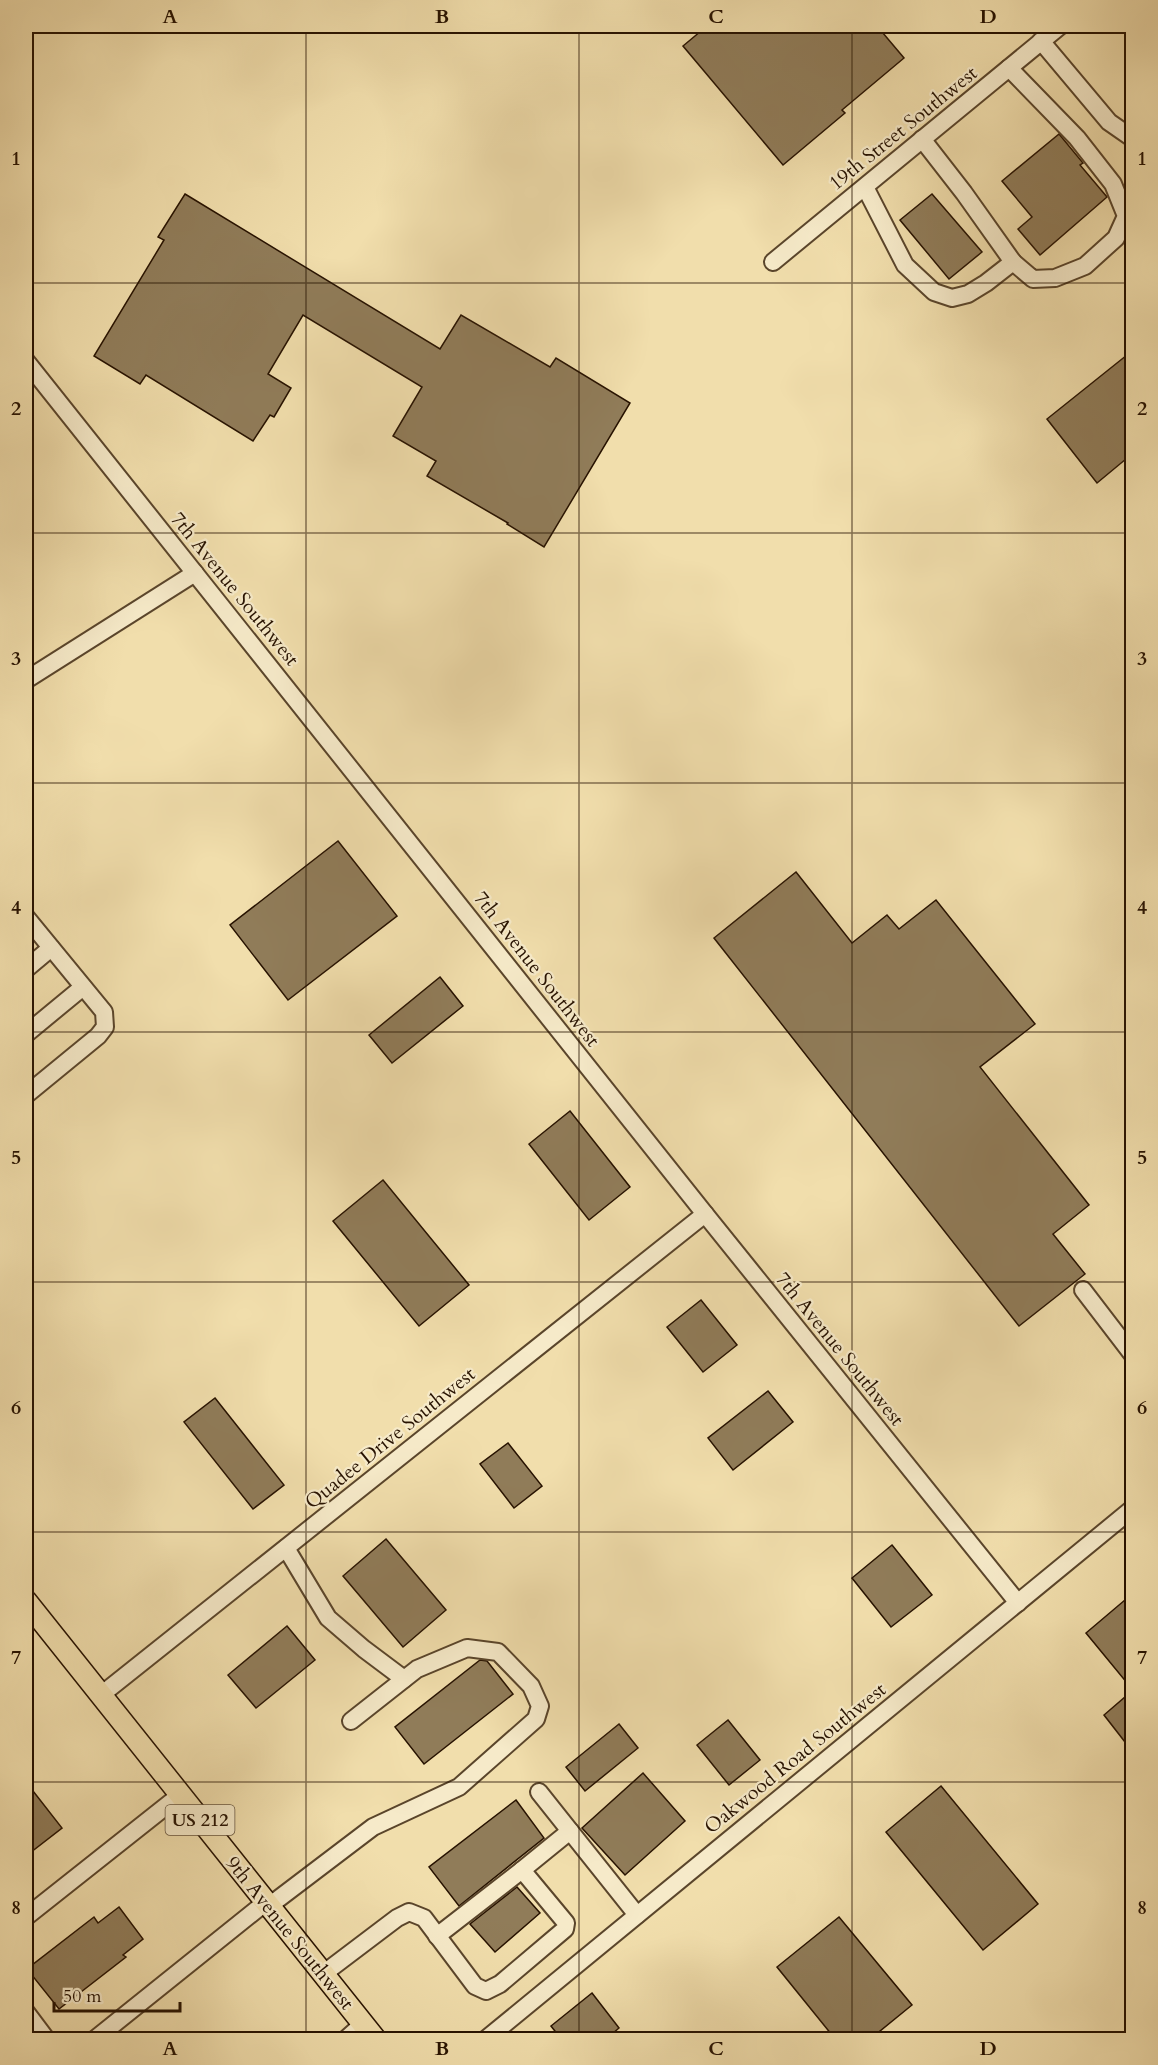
<svg xmlns="http://www.w3.org/2000/svg" width="1158" height="2065" font-family="Cardo,serif">
<style>
.building{fill:#907c59;stroke:#271200;stroke-width:1.5}
.lines{fill:none;stroke-linecap:round;stroke-linejoin:round}
.minor-casing{stroke:#5a452b;stroke-width:20}
.major-casing{stroke:#271200;stroke-width:24}
.minor{stroke:#f6eac9;stroke-width:16}
.major{stroke:#f1deac;stroke-width:21}
.grid{fill:none;stroke:#271200;stroke-width:1.5;stroke-opacity:0.55}
.labels{text-anchor:middle;dominant-baseline:central;stroke-width:4.5;stroke-linejoin:round;paint-order:stroke}
.shield{fill:#f6eac9;stroke:#65533c;stroke-width:1.5}
.shield-label{font-size:18px;font-weight:bold;fill:#271200}
.street-label{font-size:20px;fill:#271200;stroke:#f6eac9}
.neatline{fill:none;stroke:#271200;stroke-width:2}
.grid-label{font-size:20px;text-anchor:middle;font-weight:bold;fill:#271200}
</style>
<rect width="100%" height="100%" fill="#f1deac"/>
<filter id="stains"><feTurbulence type="fractalNoise" baseFrequency=".00333" numOctaves="4"/><feColorMatrix values="0 0 0 0 .2 0 0 0 0 .09 0 0 0 0 .02 0 0 0 .5 -.17"/></filter>
<radialGradient id="worn" r=".72"><stop offset=".6" stop-color="#630" stop-opacity="0"/><stop offset="1" stop-color="#630" stop-opacity=".3"/></radialGradient>
<g class="building">
<path d="M707 26H877L904 58 842 110 845 113 783 165 683 46Z"/>
<path d="M1059 134 1083 163 1080 165 1107 197 1040 255 1018 229 1032 217 1002 181Z"/>
<path d="M185 194 440 349 461 315 550 367 556 358 630 403 544 547 507 524 508 523 427 476 436 461 393 436 422 387 303 315 268 374 291 388 274 417 270 415 253 441 146 375 140 384 94 356 164 240 158 237Z"/>
<path d="M932 194 982 252 949 279 900 220Z"/>
<path d="M1132 351V454L1097 483 1047 419Z"/>
<path d="M338 841 397 916 288 1000 230 925Z"/>
<path d="M796 872 852 943 887 915 899 929 936 900 1035 1024 980 1067 1089 1205 1053 1234 1085 1274 1019 1326 714 938Z"/>
<path d="M440 977 463 1006 392 1063 369 1035Z"/>
<path d="M570 1111 630 1187 589 1220 529 1144Z"/>
<path d="M383 1180 469 1285 419 1326 333 1221Z"/>
<path d="M701 1300 737 1345 703 1372 667 1327Z"/>
<path d="M768 1391 793 1422 733 1470 708 1438Z"/>
<path d="M215 1398 284 1485 253 1509 184 1422Z"/>
<path d="M508 1443 542 1486 514 1508 480 1464Z"/>
<path d="M386 1539 446 1610 403 1647 343 1576Z"/>
<path d="M892 1545 932 1595 891 1627 852 1578Z"/>
<path d="M1132 1594V1689L1086 1633Z"/>
<path d="M287 1626 315 1660 256 1708 228 1675Z"/>
<path d="M480 1660 487 1661 513 1694 424 1764 395 1727Z"/>
<path d="M1132 1691V1751L1104 1715Z"/>
<path d="M728 1720 760 1760 729 1785 697 1745Z"/>
<path d="M619 1724 638 1748 585 1791 566 1767Z"/>
<path d="M643 1773 685 1821 625 1875 582 1828Z"/>
<path d="M26 1782 62 1828 26 1856Z"/>
<path d="M941 1786 1038 1904 983 1950 886 1832Z"/>
<path d="M516 1800 544 1838 459 1906 429 1867Z"/>
<path d="M517 1887 540 1913 495 1952 470 1924Z"/>
<path d="M119 1907 143 1939 123 1955 126 1957 59 2009 27 1969 94 1917 98 1923Z"/>
<path d="M839 1917 912 2005 869 2040H836L777 1967Z"/>
<path d="M592 1993 619 2028 605 2040H562L551 2026Z"/>
</g>
<g class="lines">
<defs>
<g id="minor">
<path d="M1041 41 1109 122 1132 138"/>
<path d="M922 139 964 193 1013 262 1033 279 1055 278 1085 266 1116 238 1126 216 1113 184 1077 138 1009 68"/>
<path d="M865 187 905 265 934 292 952 298 968 294 986 283 1013 262"/>
<path d="M773 262 1060 26"/>
<path d="M26 361 705 1214 1018 1603"/>
<path d="M26 680 195 573"/>
<path d="M26 917 104 1012 105 1027 98 1036 26 1095"/>
<path d="M26 969 51 948"/>
<path d="M26 1034 83 987"/>
<path d="M1083 1290 1132 1354"/>
<path d="M286 1548 328 1618 364 1649 404 1679"/>
<path d="M101 1695 705 1214"/>
<path d="M539 1792 570 1831"/>
<path d="M269 1906 373 1827 459 1787 536 1719 540 1706 531 1686 498 1652 467 1648 417 1669 351 1721"/>
<path d="M26 1917 180 1795"/>
<path d="M437 1936 522 1870"/>
<path d="M323 1974 397 1918 409 1912 424 1918 475 1986 486 1991 500 1984 565 1929 566 1923 522 1870 570 1831 637 1915"/>
<path d="M26 2012 47 2040"/>
<path d="M94 2040 266 1902"/>
<path d="M345 2040 363 2024"/>
<path d="M485 2040 1132 1509"/>
</g>
<path id="major" d="M26 1601 376 2040"/>
</defs>
<use href="#minor" class="minor-casing"/>
<use href="#major" class="major-casing"/>
<use href="#minor" class="minor"/>
<use href="#major" class="major"/>
</g>
<path class="grid" d="M306 26V2040M579 26V2040M852 26V2040M26 283H1132M26 533H1132M26 783H1132M26 1032H1132M26 1282H1132M26 1532H1132M26 1782H1132"/>
<g class="labels">
<rect class="shield" x="165.5" y="1805" width="69" height="30" rx="4.5"/>
<g class="shield-label">
<text x="200" y="1820">US 212</text>
</g>
<g class="street-label">
<text transform="translate(903 128) rotate(-39)">19th Street Southwest</text>
<text transform="translate(235 589) rotate(51)">7th Avenue Southwest</text>
<text transform="translate(537 969) rotate(52)">7th Avenue Southwest</text>
<text transform="translate(840 1349) rotate(51)">7th Avenue Southwest</text>
<text transform="translate(390 1438) rotate(-39)">Quadee Drive Southwest</text>
<text transform="translate(795 1758) rotate(-39)">Oakwood Road Southwest</text>
<text transform="translate(290 1933) rotate(51)">9th Avenue Southwest</text>
</g>
</g>
<rect width="1158" height="2065" fill="none" stroke="#f1deac" stroke-width="66"/>
<path d="M54 2002v9h126v-9" fill="none" stroke="#271200" stroke-width="3"/>
<text x="63" y="2002" font-size="18" fill="#271200" stroke="#f6eac9" stroke-width="4.5" paint-order="stroke">50 m</text>
<rect x="33" y="33" width="1092" height="1999" class="neatline"/>
<g class="grid-label">
<text x="170" y="23">A</text>
<text x="442" y="23">B</text>
<text x="716" y="23">C</text>
<text x="988" y="23">D</text>
<text x="16" y="165">1</text>
<text x="1142" y="165">1</text>
<text x="16" y="415">2</text>
<text x="1142" y="415">2</text>
<text x="16" y="665">3</text>
<text x="1142" y="665">3</text>
<text x="16" y="914">4</text>
<text x="1142" y="914">4</text>
<text x="16" y="1164">5</text>
<text x="1142" y="1164">5</text>
<text x="16" y="1414">6</text>
<text x="1142" y="1414">6</text>
<text x="16" y="1664">7</text>
<text x="1142" y="1664">7</text>
<text x="16" y="1914">8</text>
<text x="1142" y="1914">8</text>
<text x="170" y="2055">A</text>
<text x="442" y="2055">B</text>
<text x="716" y="2055">C</text>
<text x="988" y="2055">D</text>
</g>
<rect width="100%" height="100%" filter="url(#stains)"/>
<rect width="100%" height="100%" fill="url(#worn)"/>
</svg>
